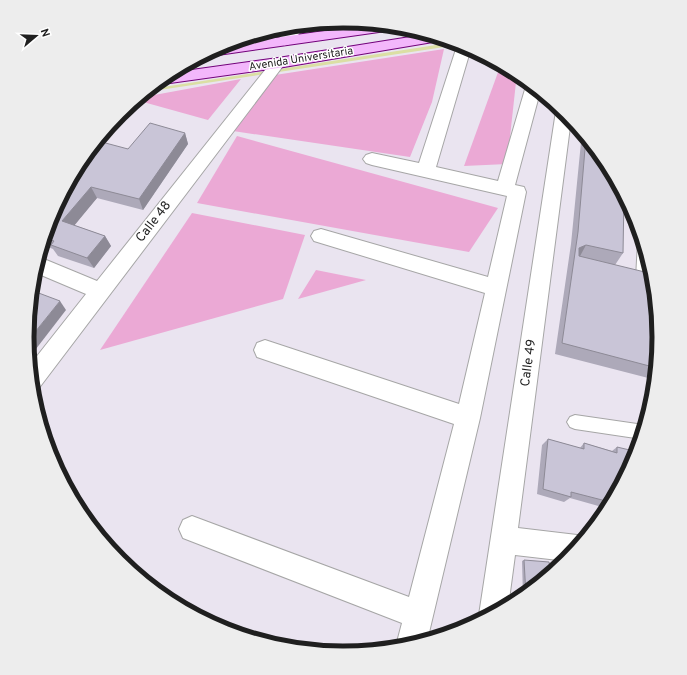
<svg xmlns="http://www.w3.org/2000/svg" width="687" height="675" font-family="Overpass,sans-serif">
<style>
.grass{fill:#eba9d5}
.lines{fill:none;stroke-linecap:round;stroke-linejoin:round}
.stream{fill:#dbdfa4;fill-rule:evenodd}
.lane-casing{stroke:#a6a6a6;stroke-width:2}
.street-casing{stroke:#a6a6a6;stroke-width:2}
.secondary-casing{stroke:#72027a;stroke-width:2}
.lane{fill:#fff;fill-rule:evenodd}
.street{fill:#fff;fill-rule:evenodd}
.secondary{fill:#f3b7fb;fill-rule:evenodd}
.wall{fill:#ada9b9}
.shaded-wall{fill:#8d8a96}
.building{fill:#c9c5d7;stroke:#8d8a96}
.labels{text-anchor:middle;dominant-baseline:central;stroke-width:3;stroke-linejoin:round;paint-order:stroke}
.far-street-label{font-size:11px;fill:#1f1f1f;stroke:#fff}
.street-label{font-size:13px;fill:#1f1f1f;stroke:#fff}
.rim{fill:none;stroke:#1f1f1f;stroke-width:5}
</style>
<rect width="100%" height="100%" fill="#eae4f0"/>
<g class="grass">
<path d="M444 49 432 102 410 157 233 131 275 75Z"/>
<path d="M501 64 517 73 507 164 464 166Z"/>
<path d="M241 79 208 120 136 100 138 98Z"/>
<path d="M237 136 498 208 469 252 197 203Z"/>
<path d="M192 213 305 235 283 299 100 350Z"/>
<path d="M316 270 366 280 298 299Z"/>
</g>
<g class="lines">
<path class="stream" d="M449 43 451 44V46L146 92 150 89Z"/>
<defs>
<g id="lane">
<path d="M642 238C646 251 655 268 648 282L643 283 638 282 636 278 638 242 640 239Z"/>
<path d="M575 415 644 425H646L642 439 575 429 570 427 567 422 570 417Z"/>
</g>
<g id="street">
<path d="M304 25C303 30 294 41 289 44 286 46 282 45 279 44L277 41 289 26Z"/>
<path d="M458 43 471 48 436 167 498 181 526 86 529 82 540 92 515 185 524 187 526 192 480 418 427 641 397 649 396 646 402 623 183 538 179 529 183 520 192 516 409 597 454 424 257 357 254 350 257 343 265 340 459 404 485 293 314 241 311 236 314 231 321 229 488 277 507 196 372 165 366 163 363 159 366 155 372 153 419 163Z"/>
<path d="M278 58 283 60 286 63 283 66 39 388 32 391 30 365 86 294 34 272 39 257 97 281 273 60Z"/>
<path d="M559 107 571 119 518 528 577 535 586 539 567 561 515 555 508 607 481 621 479 615 556 111Z"/>
</g>
<g id="secondary">
<path d="M375 24 400 27 398 29 393 30 211 56 206 54 223 45Z"/>
<path d="M429 34 445 39 439 41 278 68 163 84 158 83 170 73 278 58Z"/>
</g>
</defs>
<use href="#lane" class="lane-casing"/>
<use href="#street" class="street-casing"/>
<use href="#secondary" class="secondary-casing"/>
<use href="#lane" class="lane"/>
<use href="#street" class="street"/>
<use href="#secondary" class="secondary"/>
</g>
<g class="wall">
<path d="M582 132 607 162 623 253 615 265 660 338 656 380 555 354 571 244Z"/>
<path d="M185 133 188 144 143 210 97 198 74 225 105 236 111 246 94 268 58 256 53 249 43 245 51 216 128 149Z"/>
<path d="M548 439 580 448 584 443 612 451 617 447 636 459 611 504 608 503 602 507 570 498 564 502 537 494 542 445Z"/>
<path d="M524 560 551 575 523 597 522 561Z"/>
</g>
<g class="shaded-wall">
<path d="M185 133 188 144 143 210 139 199Z"/>
<path d="M91 187 97 198 69 232 62 221Z"/>
<path d="M105 236 111 246 94 268 87 258Z"/>
<path d="M586 245 579 258V248Z"/>
<path d="M60 301 66 310 29 358 27 342Z"/>
</g>
<g class="building">
<path d="M150 123 185 133 139 199 91 187 62 221 105 236 87 258 51 245 54 241 45 238 51 216 80 161 98 141 128 149Z"/>
<path d="M586 137 607 162 624 195 623 253 586 245 579 248V256L653 274 660 338 657 368 562 343 578 232Z"/>
<path d="M36 292 60 301 27 342V337L31 299Z"/>
<path d="M548 439 584 449V443L617 453V447L638 452 636 459 615 498 610 497V502L571 492V497L543 489Z"/>
<path d="M524 560 549 562 551 575 526 595Z"/>
</g>
<g class="labels">
<g class="far-street-label">
<text transform="translate(301 59) rotate(-9)">Avenida Universitaria</text>
</g>
<g class="street-label">
<text transform="translate(154 222) rotate(-52)">Calle 48</text>
<text transform="translate(529 363) rotate(-82)">Calle 49</text>
</g>
</g>
<path d="M0 0H687V675H0ZM34 337a309 309 0 1 1 618 0a309 309 0 1 1-618 0Z" fill="#ededed" fill-rule="evenodd"/>
<path class="rim" d="M34 337a309 309 0 1 1 618 0a309 309 0 1 1-618 0Z"/>
<g transform="translate(36 36) rotate(71)" stroke="#ffffff" stroke-width="3" paint-order="stroke">
<path d="M0-3L7 15L0 10L-7 15Z" fill="#1f1f1f"/>
<text y="-6" font-size="11" font-weight="bold" text-anchor="middle" fill="#1f1f1f">N</text>
</g>
</svg>
